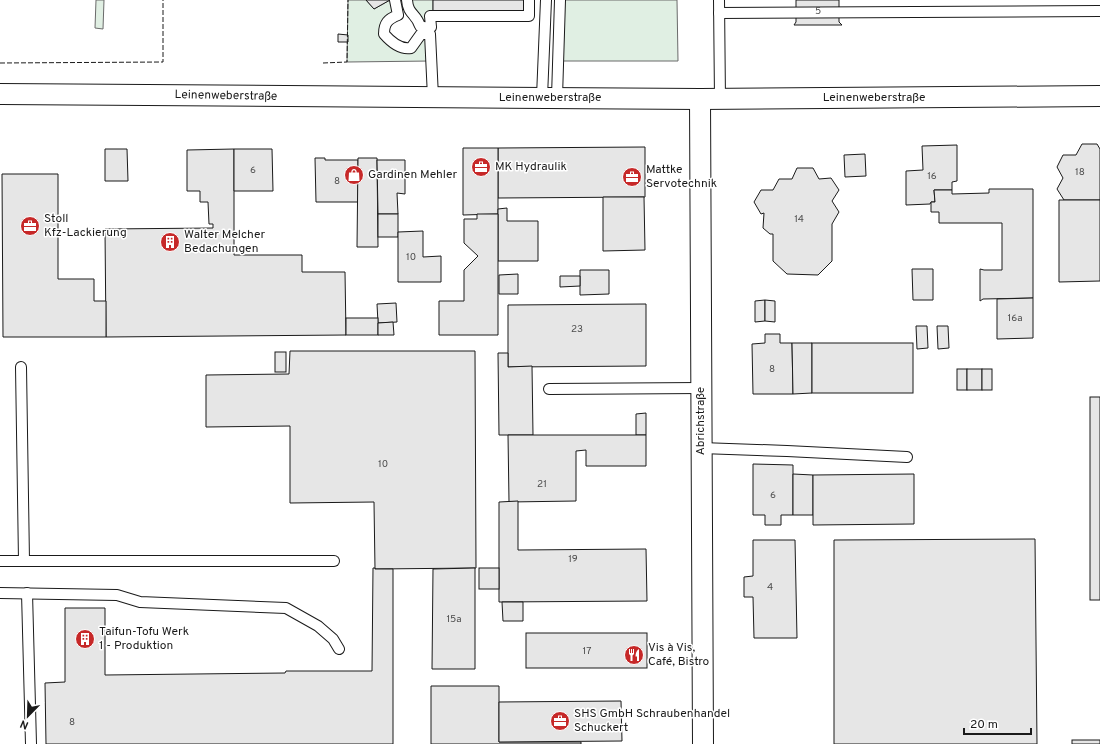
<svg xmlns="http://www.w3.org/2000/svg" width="1100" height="744" font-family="Overpass,sans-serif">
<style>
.green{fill:#e0efe3;stroke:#6a6a6a}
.building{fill:#e6e6e6;stroke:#1a1a1a}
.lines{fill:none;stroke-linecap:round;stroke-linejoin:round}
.lane-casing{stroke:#1a1a1a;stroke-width:12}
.street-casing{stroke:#1a1a1a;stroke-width:22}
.lane{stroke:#fff;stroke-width:10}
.street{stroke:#fff;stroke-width:20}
.fence{stroke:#1a1a1a;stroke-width:1;stroke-dasharray:5 2;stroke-linecap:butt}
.labels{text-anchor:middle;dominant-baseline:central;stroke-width:3;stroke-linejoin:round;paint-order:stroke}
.number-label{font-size:10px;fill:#4d4d4d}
.street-label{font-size:12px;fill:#1a1a1a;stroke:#fff}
.poi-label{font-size:12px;fill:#1a1a1a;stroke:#fff;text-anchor:start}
</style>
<rect width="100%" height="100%" fill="#fff"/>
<g class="green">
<path d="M96 0H104L103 29 95 28Z"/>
<path d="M348 0H366L374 9 390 0H395L398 15 384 34 406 49 430 34 431 61 347 62Z"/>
<path d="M407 0H433V16L428 28Z"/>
<path d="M560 0H677L678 61H558Z"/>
</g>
<g class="building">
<path d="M366 0H390L374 9Z"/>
<rect x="433" y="0" width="96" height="16"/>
<path d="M796 0H839V22L842 25H794L796 22Z"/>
<path d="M338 34 348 35V42H338Z"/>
<path d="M1082 144H1097L1100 149V200H1064L1057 189 1063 178 1057 167 1063 155H1076Z"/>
<path d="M957 145V181L952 182V190H934L935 202H931L930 204 906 205V171L923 170 922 146Z"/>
<path d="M645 147V197L498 198V148Z"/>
<path d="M463 148H498V214L463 215Z"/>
<path d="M105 149H127L128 181H105Z"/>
<path d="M234 149V255H302V272H345L346 335 106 337 105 229 213 228V224H209L208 202H200V191H187V150Z"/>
<path d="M234 149H272L273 191H234Z"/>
<path d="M865 154 866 176 845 177 844 155Z"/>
<path d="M315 158H325V160H358V202H316Z"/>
<path d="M358 158H377L378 247H357Z"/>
<path d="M377 160H405V194L397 193 398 214H378Z"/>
<path d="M797 168H813L819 179 831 178 839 190 832 201 839 212 832 224V261L818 275 787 274 773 261V234H770L763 228 764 213 761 214 754 202 761 190H773L779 179H792Z"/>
<path d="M2 174H58V279H94V301H106V337H3Z"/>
<path d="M989 189H1033V298L983 299 980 301V269L984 270H1002V223H939V212H931V202H935L934 190H952V194L989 193Z"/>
<path d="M603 197H644L645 250 603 251Z"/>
<path d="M1059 200H1100V281L1059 282Z"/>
<path d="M507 208V221H538V261H498V209Z"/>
<rect x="378" y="214" width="20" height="23"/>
<path d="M477 214H498V335H439V301H464V270L478 256 464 243V219H477Z"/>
<path d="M423 231V257L441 256V282H398V232Z"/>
<path d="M912 269H933V300H913Z"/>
<path d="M580 270H609V294L580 295Z"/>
<path d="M518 274V294H499V275Z"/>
<path d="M560 276H580V286L560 287Z"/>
<path d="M1033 298V338L997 339V299Z"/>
<path d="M765 300V321L755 322V301Z"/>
<path d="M765 300 775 301V322L765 321Z"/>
<path d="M396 303 397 322 378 323 377 304Z"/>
<path d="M646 304V366L508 367V305Z"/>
<rect x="346" y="318" width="32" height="17"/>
<path d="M393 322 394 335H378V323Z"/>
<path d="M916 326H927L928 348 917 349Z"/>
<path d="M937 326H948L949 348 938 349Z"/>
<path d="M765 334H780V343H792L793 394H753L752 344 765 343Z"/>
<path d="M792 343H812V393L793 394Z"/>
<rect x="812" y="343" width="101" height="50"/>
<path d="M290 351H475L476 568 375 569 374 502 290 503V426L206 427V375L289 374Z"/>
<rect x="275" y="352" width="11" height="20"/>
<path d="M498 353H508V367L532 366 533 435H499Z"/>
<rect x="957" y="369" width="10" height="21"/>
<rect x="967" y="369" width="15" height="21"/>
<rect x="982" y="369" width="10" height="21"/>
<rect x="1090" y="397" width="10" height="203"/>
<path d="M646 413V435H636V414Z"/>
<path d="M508 435H646V466H586V450L576 451V501L509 502Z"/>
<path d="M753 464 793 465V515H781V525H765V515H753Z"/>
<path d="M793 474 813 475V515H793Z"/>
<path d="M914 474V524L813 525V475Z"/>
<path d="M518 501V550L646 549 647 601 499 602V502Z"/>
<path d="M1035 539 1037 744H834V540Z"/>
<path d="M753 540H795L797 638H754L753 597H744V577L753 576Z"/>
<path d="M373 568H375V569H393V744H46L45 683 65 682V608H105V675L285 673 286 671H372Z"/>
<path d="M475 568V669H432L433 569Z"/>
<rect x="479" y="568" width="20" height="21"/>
<path d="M502 602H523V621H503Z"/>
<rect x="526" y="633" width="121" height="35"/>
<path d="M431 686H499V742H581V744H431Z"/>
<path d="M621 701 622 741 499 742V702Z"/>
<rect x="1072" y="740" width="28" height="4"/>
</g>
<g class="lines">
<defs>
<g id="lane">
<path d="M395 0 398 15C388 19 384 23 384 34 391 42 400 50 411 48L421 34H430L433 97H436"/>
<path d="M407 0C408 15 416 13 420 26L428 28 431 27 430 16H529V0"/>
<path d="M719 0 720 99"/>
<path d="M719 13 1100 11"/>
<path d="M542 97 546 0"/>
<path d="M552 97H557L560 0"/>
<path d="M21 367 24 561"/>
<path d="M549 389 701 388"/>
<path d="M701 448 787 451 907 457"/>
<path d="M0 561H334"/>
<path d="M0 593 117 595 140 602 286 608 318 626 333 639 339 649"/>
<path d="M27 593 31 744"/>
</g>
<g id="street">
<path d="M0 94 700 99 1100 96"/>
<path d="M700 99 703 744"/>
</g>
</defs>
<use href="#lane" class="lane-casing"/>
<use href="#street" class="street-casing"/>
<use href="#lane" class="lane"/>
<use href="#street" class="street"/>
<g class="fence">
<path d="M0 63 163 62V0"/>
<path d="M323 63 347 62 348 0"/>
</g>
</g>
<defs>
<symbol id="office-disc" viewBox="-11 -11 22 22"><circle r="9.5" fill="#c62828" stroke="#fff"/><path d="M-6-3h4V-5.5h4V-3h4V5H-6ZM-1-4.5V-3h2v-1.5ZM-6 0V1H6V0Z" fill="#fff"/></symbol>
<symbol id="shop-disc" viewBox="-11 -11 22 22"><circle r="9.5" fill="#c62828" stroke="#fff"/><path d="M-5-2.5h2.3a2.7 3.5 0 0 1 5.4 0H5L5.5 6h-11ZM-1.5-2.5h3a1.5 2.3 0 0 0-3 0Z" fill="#fff"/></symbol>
<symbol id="building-disc" viewBox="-11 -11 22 22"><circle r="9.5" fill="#c62828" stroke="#fff"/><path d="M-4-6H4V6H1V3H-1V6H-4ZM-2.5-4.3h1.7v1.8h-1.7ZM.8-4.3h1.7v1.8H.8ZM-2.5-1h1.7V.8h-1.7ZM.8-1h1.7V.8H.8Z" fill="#fff"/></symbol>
<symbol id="restaurant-disc" viewBox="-11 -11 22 22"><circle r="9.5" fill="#c62828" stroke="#fff"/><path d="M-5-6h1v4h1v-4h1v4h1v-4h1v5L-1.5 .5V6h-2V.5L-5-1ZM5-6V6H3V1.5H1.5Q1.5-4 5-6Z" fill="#fff"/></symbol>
</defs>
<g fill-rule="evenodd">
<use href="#office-disc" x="470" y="156" width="22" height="22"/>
<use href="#shop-disc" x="343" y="164" width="22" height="22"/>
<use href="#office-disc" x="621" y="166" width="22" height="22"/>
<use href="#office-disc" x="19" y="215" width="22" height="22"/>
<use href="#building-disc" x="159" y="231" width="22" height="22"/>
<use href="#building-disc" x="74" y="628" width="22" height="22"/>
<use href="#restaurant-disc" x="623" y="644" width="22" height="22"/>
<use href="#office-disc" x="549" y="710" width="22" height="22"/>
</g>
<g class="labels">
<g class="number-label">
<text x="818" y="11">5</text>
<text x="253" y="170">6</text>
<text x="1080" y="172">18</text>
<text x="932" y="176">16</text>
<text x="337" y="181">8</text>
<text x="799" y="219">14</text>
<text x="411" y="257">10</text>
<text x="1015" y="318">16a</text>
<text x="577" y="329">23</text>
<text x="772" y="369">8</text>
<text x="383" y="464">10</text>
<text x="542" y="484">21</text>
<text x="773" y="495">6</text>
<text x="573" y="559">19</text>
<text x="770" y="587">4</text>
<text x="454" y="619">15a</text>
<text x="587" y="651">17</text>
<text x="72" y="722">8</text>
</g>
<g class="street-label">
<text transform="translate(226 96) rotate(1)">Leinenweberstraße</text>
<text x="550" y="98">Leinenweberstraße</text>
<text x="874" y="98">Leinenweberstraße</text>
<text transform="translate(701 421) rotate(-90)">Abrichstraße</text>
</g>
<g class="poi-label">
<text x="495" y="167">MK Hydraulik</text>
<text x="646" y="170">Mattke<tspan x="646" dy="14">Servotechnik</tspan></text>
<text x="368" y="175">Gardinen Mehler</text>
<text x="44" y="219">Stoll<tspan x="44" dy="14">Kfz-Lackierung</tspan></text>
<text x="184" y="235">Walter Melcher<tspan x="184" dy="14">Bedachungen</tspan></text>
<text x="99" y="632">Taifun-Tofu Werk<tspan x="99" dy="14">1 - Produktion</tspan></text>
<text x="648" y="648">Vis à Vis,<tspan x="648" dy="14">Café, Bistro</tspan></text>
<text x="574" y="714">SHS GmbH Schraubenhandel<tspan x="574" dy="14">Schuckert</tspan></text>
</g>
</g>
<g transform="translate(28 716) rotate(203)" stroke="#ffffff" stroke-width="3" paint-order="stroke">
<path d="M0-3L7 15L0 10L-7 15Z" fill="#1a1a1a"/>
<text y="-6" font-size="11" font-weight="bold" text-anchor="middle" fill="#1a1a1a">N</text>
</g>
<path d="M964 728v6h67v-6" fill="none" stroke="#1a1a1a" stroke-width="2"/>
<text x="970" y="728" font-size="12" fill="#1a1a1a" stroke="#ffffff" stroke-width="3" paint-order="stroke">20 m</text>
</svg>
